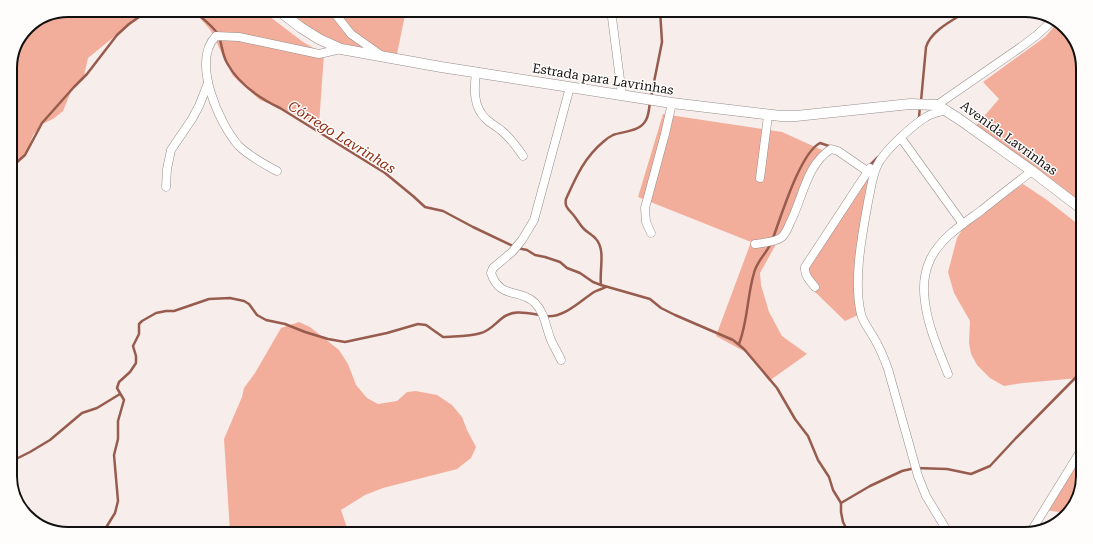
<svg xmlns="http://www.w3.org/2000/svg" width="1093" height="544" font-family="'Roboto Serif',serif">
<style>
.green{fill:#f3ae9b}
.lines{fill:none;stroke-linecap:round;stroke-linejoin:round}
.stream{stroke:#975c4d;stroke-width:2.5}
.minor-casing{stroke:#968e8b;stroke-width:9}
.tertiary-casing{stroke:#968e8b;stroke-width:11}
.minor{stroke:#fff;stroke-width:8}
.tertiary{stroke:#fff;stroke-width:10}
.labels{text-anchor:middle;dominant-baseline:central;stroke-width:3;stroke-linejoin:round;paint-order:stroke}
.street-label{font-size:13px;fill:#131010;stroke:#fefdfc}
.water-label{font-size:14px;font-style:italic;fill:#8d2a0f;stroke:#fefdfc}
.rim{fill:none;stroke:#131010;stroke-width:2}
</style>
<rect width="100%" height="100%" fill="#f7edeb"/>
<g class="green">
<path d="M68 10H151L121 31 88 58 83 80 72 89 63 111 53 119 42 124 33 135 28 149 22 159 10 164V64L25 32 40 21Z"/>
<path d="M192 10H261L303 42 324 54 319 124 260 100 233 76 211 31 196 13Z"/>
<path d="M283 10H406L397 54 331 42Z"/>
<path d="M1058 22 1073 36 1083 64V211L973 129 999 99 983 82 1045 37Z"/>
<path d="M663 114 782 132 822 150 797 211 780 237 760 273 761 285 769 312 782 336 807 354 769 381 749 354 716 336 751 242 638 197Z"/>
<path d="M873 171 859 281 858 315 845 321 813 290 808 267 867 177Z"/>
<path d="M1023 184 1047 200 1083 228V374L1079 378 1023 383 1004 386 990 378 977 365 971 354 969 343 970 321 954 293 948 272 957 238 966 224Z"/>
<path d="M299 322 310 327 339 350 348 364 356 385 367 398 378 404 397 401 407 392 416 391 437 395 452 405 462 417 467 430 476 447 471 458 457 469 383 488 365 495 341 510 349 534H229L230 532 224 439 242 397 244 388 255 373 281 328Z"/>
<path d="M1083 450V476L1077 501 1067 513 1044 510Z"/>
</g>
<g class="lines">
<g class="stream">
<path d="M192 10C199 15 215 28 219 36 222 45 222 54 227 63 239 85 259 98 280 108L385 173 413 196 425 207 443 211 473 227 517 248 527 250 535 255 545 257 560 262 567 268 580 273 593 282 601 285 650 299 661 308 675 315 733 340 744 349 777 388 795 419 808 436 818 460 829 477 833 490 841 503V512L843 522 849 534"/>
<path d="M651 97 662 42 660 10"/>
<path d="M921 101 926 47C931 30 955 19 969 10"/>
<path d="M918 119 919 117 920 106"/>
<path d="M10 166 16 163 25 155 42 123 74 87 87 74 117 35 129 24 149 10"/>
<path d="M869 166 878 157"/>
<path d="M773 238C781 217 800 153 820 143L832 147"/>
<path d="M601 285C599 271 606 250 596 239 593 235 588 233 584 229 580 225 578 221 575 217 570 210 564 208 566 199 576 177 584 158 603 142 606 139 609 137 613 135 624 131 640 132 646 120 649 115 649 108 650 102"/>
<path d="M545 316C563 319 580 301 594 292 598 290 602 289 606 287"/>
<path d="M739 344C748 321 747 296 754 273 757 261 766 254 771 243"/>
<path d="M10 462 30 452 50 440 82 413 97 408 120 394"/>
<path d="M841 503 870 486 902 471 915 468 947 469 971 474 990 466 1016 438 1083 370"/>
<path d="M102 534 115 513 118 501 114 455 118 439V421L124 400 117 388 119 382 130 372 136 363V356L133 346 139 334V324L142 321 156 313 166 311H174L209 299 230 298 244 301 249 304 257 315 266 320 285 324 305 332 328 339 345 342 387 333 418 324 426 325 443 337C455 336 469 337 481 333 489 331 495 324 501 319 512 309 527 313 540 315"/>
</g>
<defs>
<g id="minor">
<path d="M332 10 351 34 382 56"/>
<path d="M611 10 622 95"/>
<path d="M476 72C474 89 473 107 486 119 491 124 498 127 503 132 511 139 517 147 523 156"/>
<path d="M937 105 1021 47 1037 35 1054 19"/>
<path d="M946 110C939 112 932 113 926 117 913 125 885 150 878 164 872 175 871 189 868 202 862 235 853 281 861 314 863 322 870 331 874 338 880 348 884 358 888 369L918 476 926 496 949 534"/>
<path d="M901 138 963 224"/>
<path d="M277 171C264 164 250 157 239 146 219 124 191 61 216 36L239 37 319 54 341 49"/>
<path d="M760 178 768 116"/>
<path d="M166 187 167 169 171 150 192 119 199 106 208 83"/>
<path d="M651 233 646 222 645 208 665 134 672 103"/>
<path d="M755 244C763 243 776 242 782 237 786 233 788 228 790 223 803 198 806 165 831 149L838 151 867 171"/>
<path d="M815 287C810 281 804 275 805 267L870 168"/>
<path d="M561 360C558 353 554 347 551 340 546 328 545 313 535 303 520 288 500 300 491 273L493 268 512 252 522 240 534 220 570 87"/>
<path d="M948 374C939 351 928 327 925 302 923 289 924 273 930 260 940 238 963 224 982 210 998 197 1015 184 1032 171"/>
<path d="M1030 533 1083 447"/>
</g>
<path id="tertiary" d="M278 10 300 27 319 39 341 49 441 67 672 103 781 116H796L910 104 937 105 959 119 1032 171 1083 210"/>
</defs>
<use href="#minor" class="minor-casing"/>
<use href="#tertiary" class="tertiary-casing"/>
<use href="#minor" class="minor"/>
<use href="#tertiary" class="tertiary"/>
</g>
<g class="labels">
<g class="street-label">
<text transform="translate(603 79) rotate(9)">Estrada para Lavrinhas</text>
<text transform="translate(1009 138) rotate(36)">Avenida Lavrinhas</text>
</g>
<g class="water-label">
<text transform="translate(342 137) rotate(32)">Córrego Lavrinhas</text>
</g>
</g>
<path d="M0 0H1093V544H0ZM68 17H1025A51 51 0 0 1 1076 68V476A51 51 0 0 1 1025 527H68A51 51 0 0 1 17 476V68A51 51 0 0 1 68 17Z" fill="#fefdfc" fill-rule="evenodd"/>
<path class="rim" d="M68 17H1025A51 51 0 0 1 1076 68V476A51 51 0 0 1 1025 527H68A51 51 0 0 1 17 476V68A51 51 0 0 1 68 17Z"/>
</svg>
